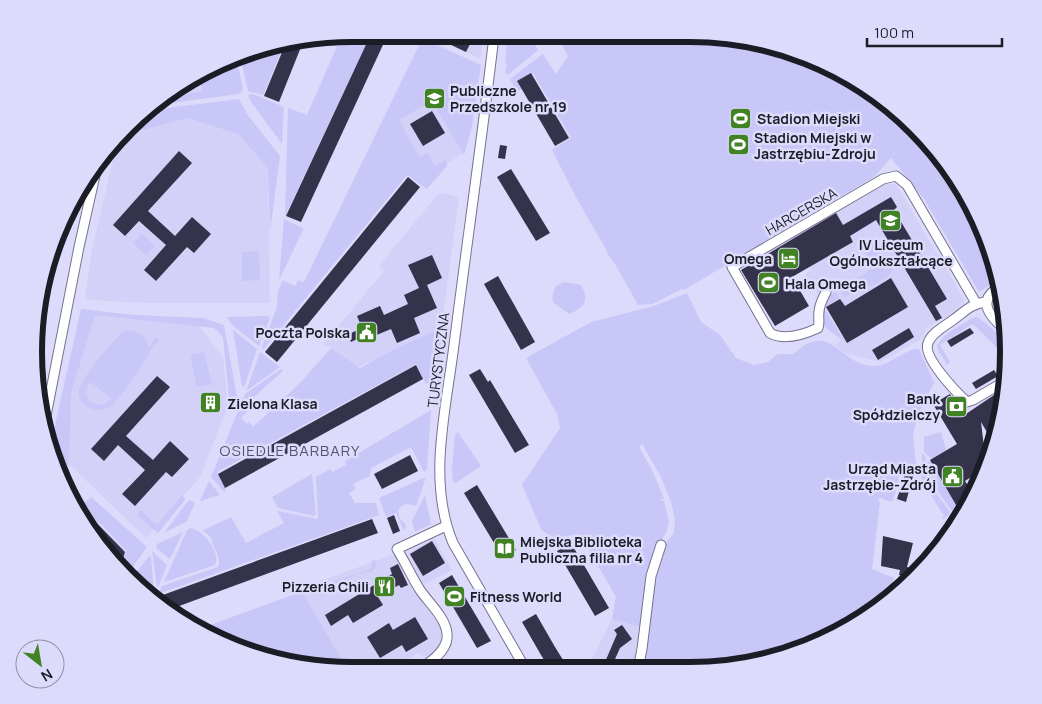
<svg xmlns="http://www.w3.org/2000/svg" width="1042" height="704" font-family="Manrope,sans-serif">
<style>
.built{fill:#d4d1f9}
.green{fill:#c9c6f8;fill-rule:evenodd}
.building{fill:#35324b}
.lines{fill:none;stroke-linecap:round;stroke-linejoin:round}
.minor-casing{stroke:#75738f;stroke-width:11}
.minor{stroke:#fff;stroke-width:9}
.labels{text-anchor:middle;dominant-baseline:central;stroke-width:5;stroke-linejoin:round;paint-order:stroke}
.poi-label{font-size:14px;font-weight:bold;fill:#1c1c27;stroke:#dddbfb;text-anchor:start}
.street-label{font-size:14px;fill:#1c1c27;stroke:#dddbfb}
.neighbourhood-label{font-size:15px;letter-spacing:1px;fill:#53516c;stroke:#dddbfb}
.rim{fill:none;stroke:#1c1c27;stroke-width:6}
</style>
<rect width="100%" height="100%" fill="#dddbfb"/>
<g class="built">
<path d="M428 35 483 36 481 59 441 40Z"/>
<path d="M423 37 477 64 462 154 427 176 382 133Z"/>
<path d="M221 65 222 89 162 100 175 88Z"/>
<path d="M188 118 238 134 268 168 270 301 267 303H145L90 300 85 298 92 249 117 142 136 124 144 130Z"/>
<path d="M886 184H893L897 186 964 299V303L945 318H942L926 329 921 339 881 362 847 354 836 346 843 336 805 274 811 270 792 238Z"/>
<path d="M442 193 459 197 441 331H438L358 367 327 345H323L384 271 379 266 438 194Z"/>
<path d="M93 314 198 325 223 357 228 406 200 477 146 538 69 464 71 389Z"/>
<path d="M434 538 452 570 421 586 408 553Z"/>
<path d="M395 554 413 588 435 612 443 629 444 642 430 658H425L418 653 397 666 345 665 300 588Z"/>
<path d="M612 619 647 630 640 669H587Z"/>
</g>
<g class="green">
<path d="M352 34H371L285 216 288 108 307 115 342 35Z"/>
<path d="M508 36H530L538 50 508 75 505 73 507 64 505 63Z"/>
<path d="M575 37 752 40 831 67 915 127 984 230 994 282 979 292 924 199 891 158 875 176 684 290 682 289 652 304 638 305 615 264 608 255 607 251 578 201 552 150 571 138 533 73 518 81 522 89 517 92 510 79 543 54 556 74 568 56 563 47 564 43Z"/>
<path d="M422 39 481 65 472 127 464 155 432 101 399 120 419 157 428 153 435 166 446 160 447 166 427 189 407 175 263 350 262 347 277 307 278 290 283 280 295 286 298 280 304 282Z"/>
<path d="M284 45 263 95 248 91 240 55 250 51Z"/>
<path d="M236 58 243 88 242 91 239 94 156 105 165 96 184 95 202 91 199 76Z"/>
<path d="M253 94 284 107 282 144 251 102 248 95Z"/>
<path d="M239 99 247 114 280 156 270 232 268 168 238 134 188 118 144 130 136 124 151 110Z"/>
<path d="M284 219 303 228V230L279 280Z"/>
<path d="M142 234 155 246 146 255 133 243Z"/>
<path d="M873 237 893 270C882 285 860 289 844 297L839 289 874 268 860 245Z"/>
<path d="M259 251 260 280 242 281V252Z"/>
<path d="M564 282 581 285C590 301 584 308 569 314 556 303 547 305 556 286Z"/>
<path d="M836 292 839 298 824 308 842 337 841 339 827 329 819 319 828 296Z"/>
<path d="M687 293 701 322 720 335 736 358 754 365 768 362 778 354H793C833 318 838 367 876 366 888 366 909 347 919 349L934 383 918 414 913 436 917 471 903 469 900 472 893 501H888L881 498 878 499 880 503 872 569 894 578 891 593 812 646 690 670H641L653 573 665 544 674 533 675 519 671 502 660 475 642 444 639 447 652 470 664 498 659 500 664 501 669 521 666 533 657 547 649 565 642 628 612 619 616 597 584 541 579 534 555 538 542 531 522 485 560 428 557 414 526 358 591 322 654 306Z"/>
<path d="M81 309 134 315 203 318 224 325 237 397 230 407 223 337 214 328 95 315 71 393 69 467 55 454 51 443Z"/>
<path d="M268 316 270 318 259 346 232 325 227 317Z"/>
<path d="M977 317C984 321 1004 338 1007 345 1009 350 1007 356 1006 361L999 350 974 325H971L940 345 950 362 947 365 937 348C940 334 961 326 972 318Z"/>
<path d="M126 330C139 330 146 335 149 348L156 338 159 340 149 352 147 358C136 372 125 393 112 405 101 415 76 408 79 390 81 379 116 335 126 330ZM90 382 111 398 105 404 98 405C86 402 83 392 90 382Z"/>
<path d="M233 330 257 349 244 387 242 386Z"/>
<path d="M437 330H442L438 377 426 384 416 364 217 472 226 490 224 492 211 477 245 394 281 369 283 371 243 407 247 412 241 418 247 424 249 422 253 427 301 382 331 348 360 368 389 352Z"/>
<path d="M204 352 212 384 197 387 190 355Z"/>
<path d="M260 352 280 367 246 391Z"/>
<path d="M431 410 427 469 424 472 411 447 371 468 370 476 353 484 356 489 349 493 355 503H376L379 515 158 594 162 586 218 567C221 558 217 555 214 547 211 538 211 535 202 531L231 517 246 543 284 523 277 511 318 519 316 477 330 469 333 472 346 465 345 461Z"/>
<path d="M458 432 481 466 457 482 453 483 452 469 455 435Z"/>
<path d="M941 432 946 450 932 459 924 452V437Z"/>
<path d="M922 453 926 458C922 480 938 495 950 512L949 515 943 519H941L944 516 928 490 925 491 922 490Z"/>
<path d="M930 461 956 504 968 497 961 509 956 511H952C941 495 928 482 927 462Z"/>
<path d="M312 474 316 514 314 516 278 508 272 497Z"/>
<path d="M426 477 416 506C408 504 403 502 398 511L400 519 406 525 404 531 396 513 386 517 379 498Z"/>
<path d="M209 481 220 495 200 501Z"/>
<path d="M182 495 185 499 184 501 158 533 137 516 140 510 157 525Z"/>
<path d="M425 495 431 524 415 532 412 521Z"/>
<path d="M91 497 147 547 132 568 124 559 126 551 102 525 97 522 86 510 77 512 76 511Z"/>
<path d="M189 500 195 503 187 521 164 533Z"/>
<path d="M190 528C203 530 221 552 215 565L164 582 187 530Z"/>
<path d="M183 532 170 559 156 548 157 544Z"/>
<path d="M152 551 167 565 158 587H157Z"/>
<path d="M150 555 151 556 154 595 130 580Z"/>
<path d="M375 560 376 566 370 573 368 571 354 575 321 596 312 593 307 594 309 591 308 588 315 587 316 588 372 568 371 562Z"/>
<path d="M300 588 345 665 290 664 211 637 199 629 295 594 293 590Z"/>
</g>
<g class="building">
<path d="M371 34H388L301 222 286 216Z"/>
<path d="M430 35H432L474 36 466 52Z"/>
<path d="M303 42 279 102 264 96 285 45Z"/>
<path d="M531 73 569 138 555 146 517 81Z"/>
<path d="M432 111 445 133 423 146 410 124Z"/>
<path d="M500 145 507 146 505 159 498 158Z"/>
<path d="M179 151 192 163 148 211 175 236 192 217 211 234 194 253 187 247 156 281 144 270 166 245 139 221 125 236 113 225Z"/>
<path d="M511 169 550 233 536 241 497 177Z"/>
<path d="M408 177 420 187 277 362 265 352Z"/>
<path d="M891 197 897 207 894 210 947 299 935 306 942 318 936 321 876 220 850 236 853 242 792 277 809 306 775 326 741 270 836 213 843 225Z"/>
<path d="M432 255 442 278 427 285 437 308 414 318 420 333 397 343 391 329 367 339 365 335 351 342 347 335 362 328 357 316 380 306 384 315 408 304 404 295 419 288 408 265Z"/>
<path d="M498 276 535 342 521 350 484 284Z"/>
<path d="M891 278 908 307 847 343 826 307 840 299 845 306Z"/>
<path d="M909 328 914 337 878 360 872 350Z"/>
<path d="M970 328 974 333 951 347 947 341Z"/>
<path d="M416 365 423 379 225 488 218 474Z"/>
<path d="M480 369 488 382 490 380 529 445 515 453 469 375Z"/>
<path d="M994 370 998 376 976 389 972 383Z"/>
<path d="M157 376 170 387 126 436 153 460 170 441 189 459 172 477 166 472 135 506 122 494 145 470 118 445 104 461 91 449Z"/>
<path d="M1000 391 991 439 981 422 986 464 982 470 965 481 972 492 968 497 956 505 930 460 957 444 933 404 950 394 963 416Z"/>
<path d="M214 395 216 405 208 407 206 397Z"/>
<path d="M410 455 418 471 382 489 374 474Z"/>
<path d="M905 474 913 476 906 502 897 499Z"/>
<path d="M477 485 516 550 503 558 464 493Z"/>
<path d="M87 513 125 552 123 559 115 562 82 518Z"/>
<path d="M394 515 400 531 393 534 387 518Z"/>
<path d="M372 519 378 533 171 609 163 603 160 596Z"/>
<path d="M883 536 913 543 907 567 920 570 915 577 907 582 908 577 899 575 900 570 881 566Z"/>
<path d="M432 541 445 563 423 576 410 554Z"/>
<path d="M571 543 609 608 595 616 557 551Z"/>
<path d="M398 564 408 585 401 588 399 585 378 597 383 605 353 623 348 615 331 626 325 615 392 574 390 568Z"/>
<path d="M452 575 491 641 477 648 439 583Z"/>
<path d="M536 614 555 647 568 668H549L541 655 522 622Z"/>
<path d="M415 617 428 639 406 652 402 645 380 658 367 637 389 623 393 630Z"/>
<path d="M622 625 632 639 620 648 611 668 602 669 617 634 614 630Z"/>
</g>
<g class="lines">
<defs>
<g id="minor">
<path d="M494 36C482 139 467 242 454 345 446 410 427 481 453 543L525 668"/>
<path d="M996 289C977 303 991 317 1004 329"/>
<path d="M826 292C823 298 819 305 819 312 818 318 820 322 818 328 805 334 784 341 770 333L732 267 883 179 896 176 907 185 976 303"/>
<path d="M986 302C972 303 964 312 953 320 945 326 931 333 928 343 922 357 957 393 967 402L973 400 1002 383"/>
<path d="M44 426 79 247 98 162"/>
<path d="M428 666 427 664C437 657 449 647 447 633 445 617 429 603 420 590 412 577 405 562 397 549L446 526"/>
<path d="M638 669 642 649 651 576 661 545"/>
</g>
</defs>
<use href="#minor" class="minor-casing"/>
<use href="#minor" class="minor"/>
</g>
<defs>
<symbol id="school-square" viewBox="-11 -11 22 22"><rect x="-9" y="-9" width="18" height="18" rx="4" fill="#408224" stroke="#dddbfb"/><path d="M0-5L7-2L0 1L-7-2ZM-4 1L0 2.5L4 1V4Q0 6-4 4Z" fill="#fff"/></symbol>
<symbol id="stadium-square" viewBox="-11 -11 22 22"><rect x="-9" y="-9" width="18" height="18" rx="4" fill="#408224" stroke="#dddbfb"/><path d="M0-5a6.5 5 0 1 0 0 10a6.5 5 0 1 0 0-10ZM-3.5-1.8h7v3.6h-7Z" fill="#fff"/></symbol>
<symbol id="hotel-square" viewBox="-11 -11 22 22"><rect x="-9" y="-9" width="18" height="18" rx="4" fill="#408224" stroke="#dddbfb"/><path d="M-6-4.5h1.5V1H6V5H4.5V3h-9V5H-6ZM-4 0a1.8 1.8 0 1 1 3.6 0ZM.5 0V-2.5h3Q6-2.5 6 0Z" fill="#fff"/></symbol>
<symbol id="civic-square" viewBox="-11 -11 22 22"><rect x="-9" y="-9" width="18" height="18" rx="4" fill="#408224" stroke="#dddbfb"/><path d="M-.6-6.5H3V-4.5H.6V-3L4-1V1h2V6H-6V1h2V-1L-.6-3ZM-1.2 2.5V6h2.4V2.5Z" fill="#fff"/></symbol>
<symbol id="building-square" viewBox="-11 -11 22 22"><rect x="-9" y="-9" width="18" height="18" rx="4" fill="#408224" stroke="#dddbfb"/><path d="M-4-6H4V6H1V3H-1V6H-4ZM-2.5-4.3h1.7v1.8h-1.7ZM.8-4.3h1.7v1.8H.8ZM-2.5-1h1.7V.8h-1.7ZM.8-1h1.7V.8H.8Z" fill="#fff"/></symbol>
<symbol id="bank-square" viewBox="-11 -11 22 22"><rect x="-9" y="-9" width="18" height="18" rx="4" fill="#408224" stroke="#dddbfb"/><path d="M-6-4H6V4H-6ZM0-2.3a2.3 2.3 0 1 0 0 4.6a2.3 2.3 0 1 0 0-4.6Z" fill="#fff"/></symbol>
<symbol id="library-square" viewBox="-11 -11 22 22"><rect x="-9" y="-9" width="18" height="18" rx="4" fill="#408224" stroke="#dddbfb"/><path d="M-6-4Q-3-5.5-.7-3.5V5Q-3 3-6 4ZM6-4Q3-5.5 .7-3.5V5Q3 3 6 4Z" fill="#fff"/></symbol>
<symbol id="restaurant-square" viewBox="-11 -11 22 22"><rect x="-9" y="-9" width="18" height="18" rx="4" fill="#408224" stroke="#dddbfb"/><path d="M-5-6h1v4h1v-4h1v4h1v-4h1v5L-1.5 .5V6h-2V.5L-5-1ZM5-6V6H3V1.5H1.5Q1.5-4 5-6Z" fill="#fff"/></symbol>
</defs>
<g fill-rule="evenodd">
<use href="#school-square" x="422" y="86" width="25" height="25"/>
<use href="#stadium-square" x="728" y="106" width="25" height="25"/>
<use href="#stadium-square" x="726" y="132" width="25" height="25"/>
<use href="#school-square" x="878" y="208" width="25" height="25"/>
<use href="#hotel-square" x="776" y="246" width="25" height="25"/>
<use href="#stadium-square" x="756" y="270" width="25" height="25"/>
<use href="#civic-square" x="354" y="320" width="25" height="25"/>
<use href="#building-square" x="198" y="390" width="25" height="25"/>
<use href="#bank-square" x="944" y="394" width="25" height="25"/>
<use href="#civic-square" x="940" y="464" width="25" height="25"/>
<use href="#library-square" x="492" y="536" width="25" height="25"/>
<use href="#restaurant-square" x="372" y="574" width="25" height="25"/>
<use href="#stadium-square" x="442" y="584" width="25" height="25"/>
</g>
<g class="labels">
<g class="poi-label">
<text x="450" y="90">Publiczne<tspan x="450" dy="16">Przedszkole nr 19</tspan></text>
<text x="757" y="118">Stadion Miejski</text>
<text x="754" y="137">Stadion Miejski w<tspan x="754" dy="16">Jastrzębiu-Zdroju</tspan></text>
<text x="891" y="244" text-anchor="middle">IV Liceum<tspan x="891" dy="16">Ogólnokształcące</tspan></text>
<text x="772" y="258" text-anchor="end">Omega</text>
<text x="785" y="283">Hala Omega</text>
<text x="350" y="332" text-anchor="end">Poczta Polska</text>
<text x="940" y="398" text-anchor="end">Bank<tspan x="940" dy="16">Spółdzielczy</tspan></text>
<text x="227" y="403">Zielona Klasa</text>
<text x="936" y="468" text-anchor="end">Urząd Miasta<tspan x="936" dy="16">Jastrzębie-Zdrój</tspan></text>
<text x="520" y="541">Miejska Biblioteka<tspan x="520" dy="16">Publiczna filia nr 4</tspan></text>
<text x="369" y="586" text-anchor="end">Pizzeria Chili</text>
<text x="470" y="596">Fitness World</text>
</g>
<g class="street-label">
<text transform="translate(801 211) rotate(-30)">HARCERSKA</text>
<text transform="translate(438 360) rotate(-83)">TURYSTYCZNA</text>
</g>
<g class="neighbourhood-label">
<text x="290" y="450">OSIEDLE BARBARY</text>
</g>
</g>
<path d="M0 0H1042V704H0ZM352 42H690A310 310 0 0 1 1000 352V352A310 310 0 0 1 690 662H352A310 310 0 0 1 42 352V352A310 310 0 0 1 352 42Z" fill="#dddbfb" fill-rule="evenodd"/>
<path class="rim" d="M352 42H690A310 310 0 0 1 1000 352V352A310 310 0 0 1 690 662H352A310 310 0 0 1 42 352V352A310 310 0 0 1 352 42Z"/>
<g transform="translate(40 664) rotate(149)"><circle r="24" fill="#dddbfb" stroke="#908fa6"/>
<path d="M0-4L9 19L0 12L-9 19Z" fill="#408224"/>
<text y="-8" font-size="14" font-weight="bold" text-anchor="middle" fill="#1c1c27">N</text>
</g>
<path d="M867 38v8h135v-8" fill="none" stroke="#1c1c27" stroke-width="2.5"/>
<text x="874" y="38" font-size="15" fill="#1c1c27" stroke="#dddbfb" stroke-width="4" paint-order="stroke">100 m</text>
</svg>
